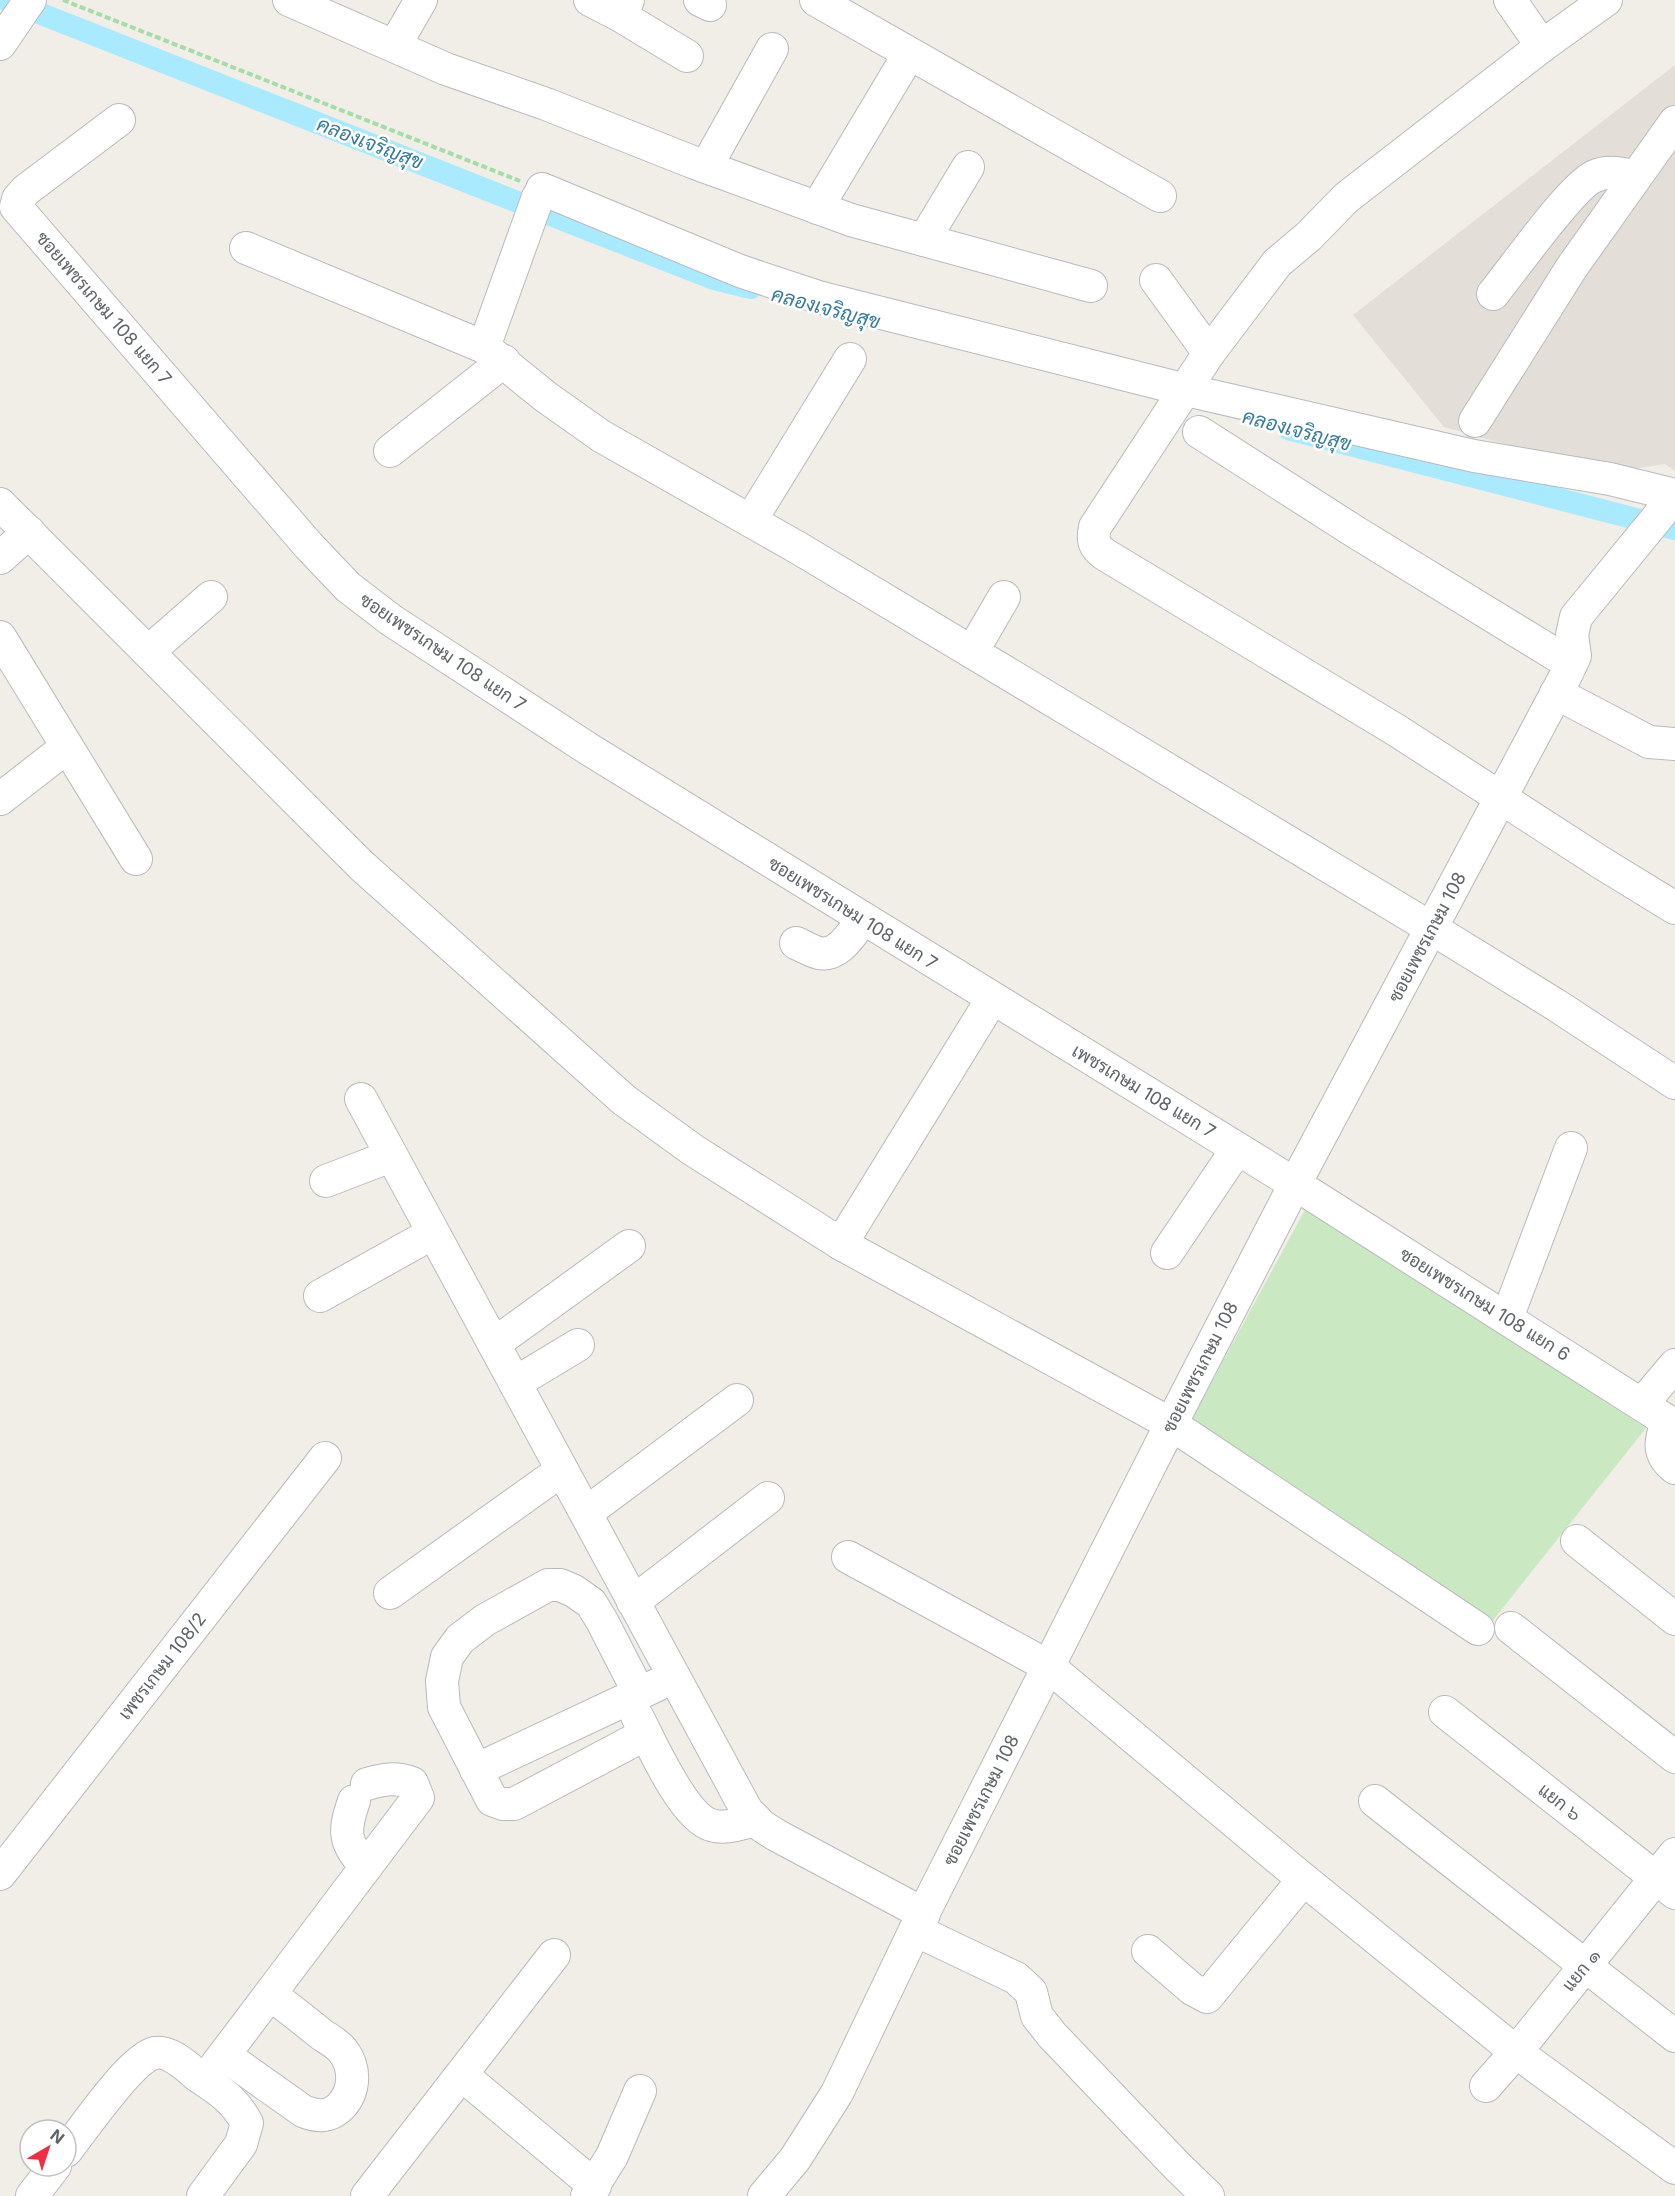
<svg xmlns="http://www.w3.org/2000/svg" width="1675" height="2196" font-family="Inter,Sarabun,sans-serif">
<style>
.education{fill:#e3ded8}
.green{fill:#cae9c3}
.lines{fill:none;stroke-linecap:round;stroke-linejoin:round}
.canal{stroke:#a9eaff;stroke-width:22}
.minor-casing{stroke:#b7bbbe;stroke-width:34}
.path{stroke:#a5dca9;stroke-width:4;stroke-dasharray:6 3;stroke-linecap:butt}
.minor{stroke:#fff;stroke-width:32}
.labels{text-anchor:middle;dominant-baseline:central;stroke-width:5;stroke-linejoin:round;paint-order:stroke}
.street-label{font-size:18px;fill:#5e6468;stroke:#fff}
.water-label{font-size:20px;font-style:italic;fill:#377c9c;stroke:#fff}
</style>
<rect width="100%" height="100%" fill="#f1ede7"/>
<path class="education" d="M1675 65V471L1665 464 1608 473 1444 427 1353 315Z"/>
<path class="green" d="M1306 1208 1646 1428 1490 1624 1190 1422Z"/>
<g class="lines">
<g class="canal">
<path d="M6 0 586 229 714 279 751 288"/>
<path d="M1288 429 1675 529"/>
</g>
<defs>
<g id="minor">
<path d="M289 0 446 69 546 104 695 163 851 220 1091 286"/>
<path d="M590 0 621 16 628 0"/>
<path d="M700 0 710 5"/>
<path d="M816 0 1160 196"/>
<path d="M1510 0 1542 46"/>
<path d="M1606 0 1542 46 1346 198 1309 236 1277 263 1209 353 1095 527C1092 541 1094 546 1104 554L1396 730 1600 862 1675 908"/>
<path d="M621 16 687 56"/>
<path d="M0 44 30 0"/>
<path d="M395 45 421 0"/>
<path d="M119 120 26 190 18 199 16 207 309 546 348 587 391 620 587 748 1295 1184 1675 1426"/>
<path d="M706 167 772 49"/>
<path d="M542 189 740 271 818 297 1186 390 1474 456 1610 479 1675 495"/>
<path d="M817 208 909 54"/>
<path d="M924 240 968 167"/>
<path d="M246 248 484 347 546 397 601 436 800 549 1122 742 1431 928 1556 1005 1675 1083"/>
<path d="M1156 280 1209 353"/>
<path d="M1493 294C1512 271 1573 184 1595 176 1609 170 1621 174 1636 176"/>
<path d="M484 347 538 197"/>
<path d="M1475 421 1572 267 1675 122"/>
<path d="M1199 432 1357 533 1571 664"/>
<path d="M390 451 504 361"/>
<path d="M0 504 362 866 624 1100 693 1150 841 1244 1171 1424 1478 1629"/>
<path d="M751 520 850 359"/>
<path d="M0 558 29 532"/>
<path d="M0 637 136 859"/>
<path d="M148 652 211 597"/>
<path d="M972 652 1004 597"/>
<path d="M1556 693 1649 742 1675 744"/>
<path d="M0 799 67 747"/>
<path d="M796 943C803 946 811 951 819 953 839 957 852 933 863 919"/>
<path d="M361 1099 747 1811 762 1826 776 1835 924 1914"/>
<path d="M326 1181 391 1156"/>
<path d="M841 1244 992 999"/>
<path d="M1167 1253 1237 1149"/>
<path d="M320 1296 433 1233"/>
<path d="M1507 1318 1571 1148"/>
<path d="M494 1344 629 1246"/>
<path d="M515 1383 578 1345"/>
<path d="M1642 1404 1675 1365"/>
<path d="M1667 1422C1660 1441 1657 1454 1675 1468"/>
<path d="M586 1513 737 1400"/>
<path d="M1577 1541 1675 1619"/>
<path d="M848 1557 1048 1666 1297 1874 1516 2052 1675 2168"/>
<path d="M390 1593 562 1470"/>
<path d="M633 1602 768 1498"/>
<path d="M1511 1628 1675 1757"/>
<path d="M639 1693 602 1621 591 1603 574 1591 560 1585H548L485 1620 460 1639 447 1657 442 1681 444 1707 492 1800 503 1804H514L646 1734"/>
<path d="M1445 1712 1675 1893"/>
<path d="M637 1716C650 1741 683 1817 711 1825 725 1830 741 1823 756 1820"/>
<path d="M476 1770 657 1685"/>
<path d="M354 1801C343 1832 344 1843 366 1867"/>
<path d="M1375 1801 1675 2036"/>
<path d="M0 1874 325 1458"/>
<path d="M915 1930 1016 1978 1031 1992 1037 2016 1052 2035 1177 2166 1208 2196"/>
<path d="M1148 1951 1192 1989 1207 1997 1303 1880"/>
<path d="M224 2055 303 2111C317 2117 329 2118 341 2106 355 2091 356 2068 343 2051 338 2044 328 2039 321 2034 304 2020 287 2007 270 1994"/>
<path d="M462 2075 595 2186"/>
<path d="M205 2080 418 1798 412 1783C397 1777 383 1779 367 1784"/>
<path d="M1486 2086 1516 2052 1675 1854"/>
<path d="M66 2151C82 2131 131 2058 155 2053 170 2050 187 2067 198 2076 220 2091 234 2099 247 2123L241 2144 203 2196"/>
<path d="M32 2196 55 2166"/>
<path d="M367 2196 554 1955"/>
<path d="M587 2196 612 2156 640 2091"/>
<path d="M764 2196 795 2159 837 2093 915 1930 1171 1424 1295 1184 1565 677 1575 656 1572 635 1576 617 1675 496"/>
</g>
</defs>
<use href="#minor" class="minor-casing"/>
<path class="path" d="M63 0 520 181"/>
<use href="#minor" class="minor"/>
</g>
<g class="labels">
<g class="street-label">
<text transform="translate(104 308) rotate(49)">ซอยเพชรเกษม 108 แยก 7</text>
<text transform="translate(443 652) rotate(34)">ซอยเพชรเกษม 108 แยก 7</text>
<text transform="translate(853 913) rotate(32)">ซอยเพชรเกษม 108 แยก 7</text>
<text transform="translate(1427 937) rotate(-62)">ซอยเพชรเกษม 108</text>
<text transform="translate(1144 1091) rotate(31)">เพชรเกษม 108 แยก 7</text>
<text transform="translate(1485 1304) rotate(32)">ซอยเพชรเกษม 108 แยก 6</text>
<text transform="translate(1200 1367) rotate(-63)">ซอยเพชรเกษม 108</text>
<text transform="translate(162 1666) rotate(-52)">เพชรเกษม 108/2</text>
<text transform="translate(981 1800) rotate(-63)">ซอยเพชรเกษม 108</text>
<text transform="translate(1560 1802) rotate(38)">แยก ๖</text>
<text transform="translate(1581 1970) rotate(-51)">แยก ๑</text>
</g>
<g class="water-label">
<text transform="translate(370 143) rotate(21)">คลองเจริญสุข</text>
<text transform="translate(826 308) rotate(15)">คลองเจริญสุข</text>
<text transform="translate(1297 430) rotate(15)">คลองเจริญสุข</text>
</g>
</g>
<g transform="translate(48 2148) rotate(39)"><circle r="28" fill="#ffffff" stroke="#bfc1c3" stroke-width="1.5"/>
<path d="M0-4.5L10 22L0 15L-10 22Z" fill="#f12d43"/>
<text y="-9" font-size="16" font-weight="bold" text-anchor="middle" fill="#5e6468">N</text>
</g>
</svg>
